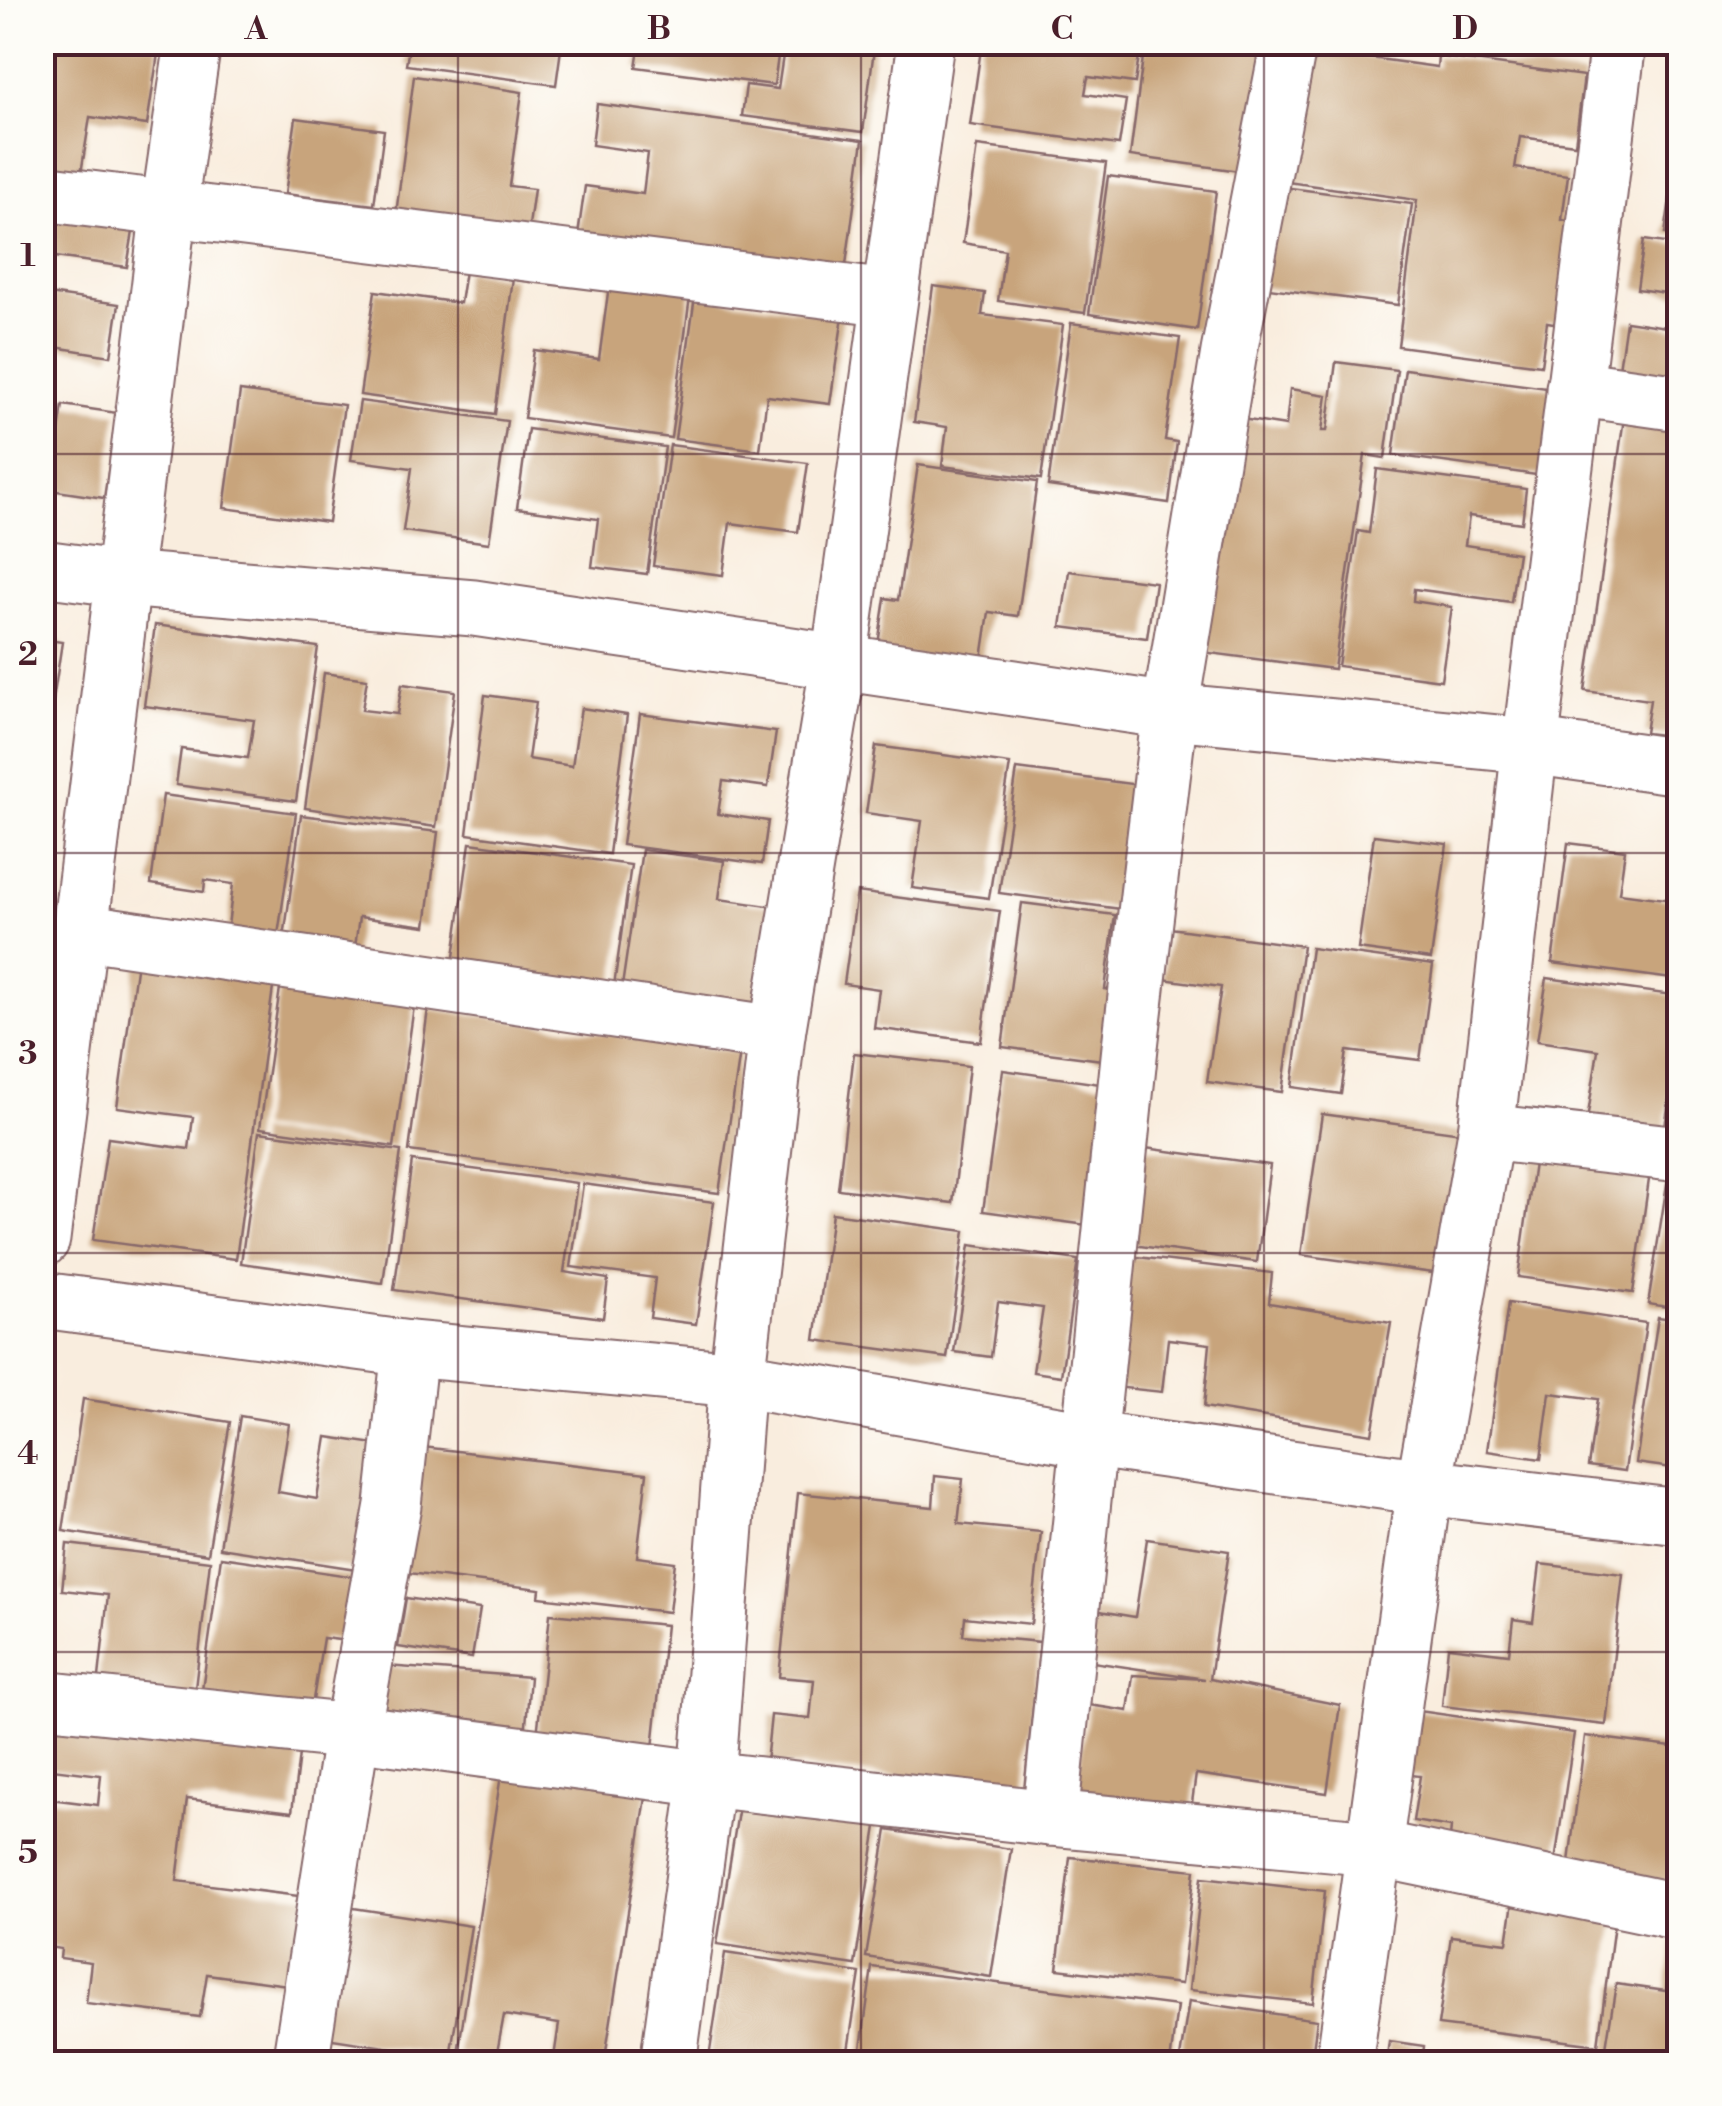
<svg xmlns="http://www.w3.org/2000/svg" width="1722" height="2106" font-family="'Libre Bodoni',serif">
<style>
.building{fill:#c8a47b}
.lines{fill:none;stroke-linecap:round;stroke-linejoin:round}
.street-casing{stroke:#87676a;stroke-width:59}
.street{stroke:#fff;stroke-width:55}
.grid{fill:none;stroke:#4a1f2b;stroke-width:2.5;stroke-opacity:0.55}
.neatline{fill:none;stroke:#4a1f2b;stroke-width:4}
.grid-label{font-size:32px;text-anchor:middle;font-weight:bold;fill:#4a1f2b}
</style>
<rect width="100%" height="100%" fill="#fdfcf7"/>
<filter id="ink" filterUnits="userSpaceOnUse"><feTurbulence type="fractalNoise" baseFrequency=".01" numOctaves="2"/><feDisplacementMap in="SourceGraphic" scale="20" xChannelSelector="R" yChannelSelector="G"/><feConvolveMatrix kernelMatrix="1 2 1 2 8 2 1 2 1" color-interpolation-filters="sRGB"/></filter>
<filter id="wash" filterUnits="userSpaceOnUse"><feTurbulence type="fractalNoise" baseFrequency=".0048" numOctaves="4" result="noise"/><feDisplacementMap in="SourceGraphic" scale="40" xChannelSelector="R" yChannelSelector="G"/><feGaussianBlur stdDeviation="2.25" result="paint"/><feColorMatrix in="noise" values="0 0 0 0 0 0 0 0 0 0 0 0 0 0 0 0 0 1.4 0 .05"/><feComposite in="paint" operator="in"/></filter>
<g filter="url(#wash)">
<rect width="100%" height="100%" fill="#f9edde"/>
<g id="blocks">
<g class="building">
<path d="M42 42H127L159 47 147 125 90 117 80 180 42 174Z"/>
<path d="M410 42H562L556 85 406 65Z"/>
<path d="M640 42H780L774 85 636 67Z"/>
<path d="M785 42H875L863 132 742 116 746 85 778 89Z"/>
<path d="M982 42H1141L1135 83 1088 77 1085 94 1126 100 1119 145 970 125Z"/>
<path d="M1145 42H1266L1247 172 1130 156Z"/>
<path d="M1298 48 1437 67 1438 56 1584 76 1575 144 1520 137 1515 168 1568 175 1562 220 1588 224 1573 326 1547 322 1541 365 1398 346 1417 200 1280 181Z"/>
<path d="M414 76 522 92 509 186 534 189 528 233 396 214Z"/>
<path d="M597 104 863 140 845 272 578 235 585 186 643 194 648 153 592 145Z"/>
<path d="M296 118 384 130 374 205 285 194Z"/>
<path d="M977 146 1106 163 1085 313 998 301 1005 250 963 243Z"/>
<path d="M1677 148H1680V236L1665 234Z"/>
<path d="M1108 176 1216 191 1197 330 1089 314Z"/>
<path d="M1275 186 1412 204 1398 305 1261 287Z"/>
<path d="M42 206 135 220 127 267 48 256 42 278Z"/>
<path d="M1644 240 1680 245V295L1637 289Z"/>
<path d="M465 271 513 278 495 414 360 395 375 291 460 303Z"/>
<path d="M610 278 691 289 671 438 524 418 534 350 599 359Z"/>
<path d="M933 286 985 293 982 315 1063 325 1041 479 942 466 947 427 914 422Z"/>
<path d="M42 293 119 304 111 356 42 345Z"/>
<path d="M695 296 843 316 830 404 767 396 760 450 675 439Z"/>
<path d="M1626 321 1680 329V392L1617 383Z"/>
<path d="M1071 323 1180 338 1165 440 1177 442 1169 503 1048 486Z"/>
<path d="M1336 362 1397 370 1385 458 1365 455 1334 669 1202 652 1235 418 1286 426 1290 389 1327 395 1322 431H1327Z"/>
<path d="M1405 369 1562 390 1551 477 1393 455Z"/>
<path d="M240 391 344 405 328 522 224 508Z"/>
<path d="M360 401 507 421 489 543 403 531 412 468 351 460Z"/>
<path d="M63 405 117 413 104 498 50 490Z"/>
<path d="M1625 411 1680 418V737L1645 733 1650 700 1585 691Z"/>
<path d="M528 429 665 447 647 574 592 567 598 519 517 508Z"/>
<path d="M670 445 808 463 798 532 730 523 723 575 653 566Z"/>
<path d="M918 465 1037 482 1018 616 989 612 981 665 877 651 885 598 898 600Z"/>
<path d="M1377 469 1526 489 1522 523 1469 516 1465 545 1518 553 1511 602 1414 589 1413 601 1452 607 1441 680 1338 666 1358 531 1369 533Z"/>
<path d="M1069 571 1155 582 1147 638 1061 627Z"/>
<path d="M155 625 318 647 296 801 176 785 181 749 248 758 254 720 144 706Z"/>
<path d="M42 639 62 642 47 741H42Z"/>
<path d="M324 673 367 679 362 710 397 714 402 684 455 691 436 827 305 808Z"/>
<path d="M485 695 536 702 528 759 572 766 581 708 627 715 609 854 467 834Z"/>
<path d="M640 714 776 732 768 787 723 781 718 814 768 821 762 864 622 845Z"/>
<path d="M876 746 1010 764 989 898 912 888 922 821 866 813Z"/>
<path d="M1017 769 1139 785 1121 909 999 893Z"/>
<path d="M163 795 296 813 277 942 227 935 233 884 205 880 204 892 151 884Z"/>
<path d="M301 815 438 832 426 926 359 917 354 955 283 945Z"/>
<path d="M1374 835 1447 844 1431 959 1358 949Z"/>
<path d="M470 843 631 865 613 993 452 971Z"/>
<path d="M1568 843 1625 850 1619 893 1680 901V980L1552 963Z"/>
<path d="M642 850 724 861 719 899 782 908 766 1020 622 986Z"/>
<path d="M857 892 1000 911 981 1042 874 1028 879 989 844 984Z"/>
<path d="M1022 903 1115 915 1105 989 1128 991 1118 1062 1002 1047Z"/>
<path d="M1170 928 1303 946 1282 1092 1207 1082 1221 987 1163 979Z"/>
<path d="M1311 948 1433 965 1420 1060 1347 1051 1341 1094 1292 1087Z"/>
<path d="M138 954 275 973 236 1259 93 1240 108 1138 189 1149 193 1117 117 1107Z"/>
<path d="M282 974 416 992 394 1147 260 1128Z"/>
<path d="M1547 978 1680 996V1029L1664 1133 1587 1121 1598 1050 1537 1041Z"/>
<path d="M428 1009 740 1052 719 1193 409 1151Z"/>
<path d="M854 1053 969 1066 953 1203 838 1189Z"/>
<path d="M1003 1070 1121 1087 1102 1227 983 1211Z"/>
<path d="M1322 1114 1462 1133 1441 1274 1301 1255Z"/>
<path d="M259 1132 401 1151 383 1283 241 1263Z"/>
<path d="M1138 1147 1270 1165 1257 1262 1125 1244Z"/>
<path d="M1536 1149 1651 1165 1633 1293 1518 1277Z"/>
<path d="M412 1161 577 1183 564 1272 608 1279 603 1318 394 1290Z"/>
<path d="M1669 1171 1680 1173V1309L1648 1304Z"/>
<path d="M583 1184 714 1202 696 1324 650 1318 655 1278 571 1267Z"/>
<path d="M832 1213 965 1231 947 1358 815 1340Z"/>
<path d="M970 1245 1078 1260 1061 1376 1033 1372 1043 1308 998 1302 991 1357 954 1352Z"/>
<path d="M1129 1256 1272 1273 1269 1303 1391 1323 1372 1434 1204 1407 1210 1344 1168 1339 1162 1392 1114 1387Z"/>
<path d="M1508 1303 1646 1323 1625 1471 1588 1466 1598 1399 1550 1393 1541 1459 1487 1451Z"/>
<path d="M1658 1317 1680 1320V1469L1636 1463Z"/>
<path d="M83 1399 230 1422 208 1554 63 1531Z"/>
<path d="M240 1416 289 1424 278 1492 317 1499 327 1437 375 1444 356 1569 220 1548Z"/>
<path d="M414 1446 647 1473 637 1557 675 1562 669 1612 539 1597 540 1589 400 1572Z"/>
<path d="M935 1476 963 1479 958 1524 1041 1532 1031 1624 965 1617 963 1635 1040 1642 1024 1790 766 1763 771 1715 810 1719 814 1680 779 1677 798 1493 933 1507Z"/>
<path d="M1147 1539 1229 1551 1210 1679 1340 1705 1327 1793 1196 1774 1190 1817 1074 1800 1089 1705 1128 1711 1133 1675 1205 1679 1086 1661 1094 1610 1135 1617Z"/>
<path d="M67 1544 210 1561 194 1697 98 1686 108 1595 62 1590Z"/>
<path d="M221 1557 356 1577 348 1641 323 1638 311 1712 201 1696Z"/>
<path d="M1540 1564 1623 1574 1606 1725 1442 1706 1448 1647 1509 1654 1513 1619 1533 1622Z"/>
<path d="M406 1598 480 1609 472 1658 398 1647Z"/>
<path d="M550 1614 666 1625 653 1748 537 1736Z"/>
<path d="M373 1665 530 1677 525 1737 367 1723Z"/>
<path d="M52 1706 300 1746 292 1812 187 1799 177 1881 307 1897 295 1986 207 1974 200 2017 86 2003 91 1962 60 1958 61 1949 42 1946V1856L50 1799 98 1805 101 1775 44 1768Z"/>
<path d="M1412 1710 1574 1733 1555 1862 1449 1848 1451 1827 1413 1821 1420 1776 1403 1774Z"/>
<path d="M1585 1736 1680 1748V1883L1568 1870Z"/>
<path d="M503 1762 648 1785 604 2064H553L559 2024 504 2015 496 2058 458 2053Z"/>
<path d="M741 1793 879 1814 855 1965 717 1944Z"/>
<path d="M887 1830 1011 1849 991 1977 866 1957Z"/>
<path d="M1070 1857 1195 1870 1181 1984 1057 1969Z"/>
<path d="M1202 1877 1325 1891 1313 2003 1189 1990Z"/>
<path d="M1515 1888 1617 1901 1598 2045 1438 2025 1451 1936 1507 1943Z"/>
<path d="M334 1905 471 1926 450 2057 313 2036Z"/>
<path d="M1674 1932 1680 1933V2064L1604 2060 1616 1984 1666 1991Z"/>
<path d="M725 1953 860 1973 846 2064 763 2060V2064H708Z"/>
<path d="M872 1967 1177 2006 1170 2064H859Z"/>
<path d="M1189 2001 1317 2020 1311 2064 1267 2058 1266 2064H1179Z"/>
<path d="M1389 2041 1424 2046 1422 2064H1386Z"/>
</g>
</g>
</g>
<g filter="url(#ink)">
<use href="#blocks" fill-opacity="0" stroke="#87676a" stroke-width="2.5"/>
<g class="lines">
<defs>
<g id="street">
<path d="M42 193 889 298"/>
<path d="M1574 388 1680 403"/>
<path d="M42 568 124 579 474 608 1170 711 1530 746 1680 767"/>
<path d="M80 931 777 1034"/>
<path d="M1486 1132 1680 1154"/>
<path d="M42 1239 169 208 193 42"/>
<path d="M42 1300 410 1349 737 1379 1087 1439 1424 1487 1680 1517"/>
<path d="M42 1699 352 1732 707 1779 1050 1818 1373 1848 1680 1912"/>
<path d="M1050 1818 1130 1047 1170 711 1229 352 1289 42"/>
<path d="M300 2064 352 1732 393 1505 410 1349"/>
<path d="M668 2064 707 1779 737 1379 777 1034 839 661 926 42"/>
<path d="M1344 2064 1424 1487 1486 1132 1530 746 1618 42"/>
</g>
</defs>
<use href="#street" class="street-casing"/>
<use href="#street" class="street"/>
</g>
</g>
<path class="grid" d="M458 42V2064M861 42V2064M1264 42V2064M42 454H1680M42 853H1680M42 1253H1680M42 1652H1680"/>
<rect width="1722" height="2106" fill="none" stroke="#fdfcf7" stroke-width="110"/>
<rect x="55" y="55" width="1612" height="1996" class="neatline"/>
<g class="grid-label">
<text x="256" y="39">A</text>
<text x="659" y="39">B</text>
<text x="1062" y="39">C</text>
<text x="1465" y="39">D</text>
<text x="28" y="266">1</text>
<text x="28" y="665">2</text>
<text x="28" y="1064">3</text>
<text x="28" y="1464">4</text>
<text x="28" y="1863">5</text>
</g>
</svg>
